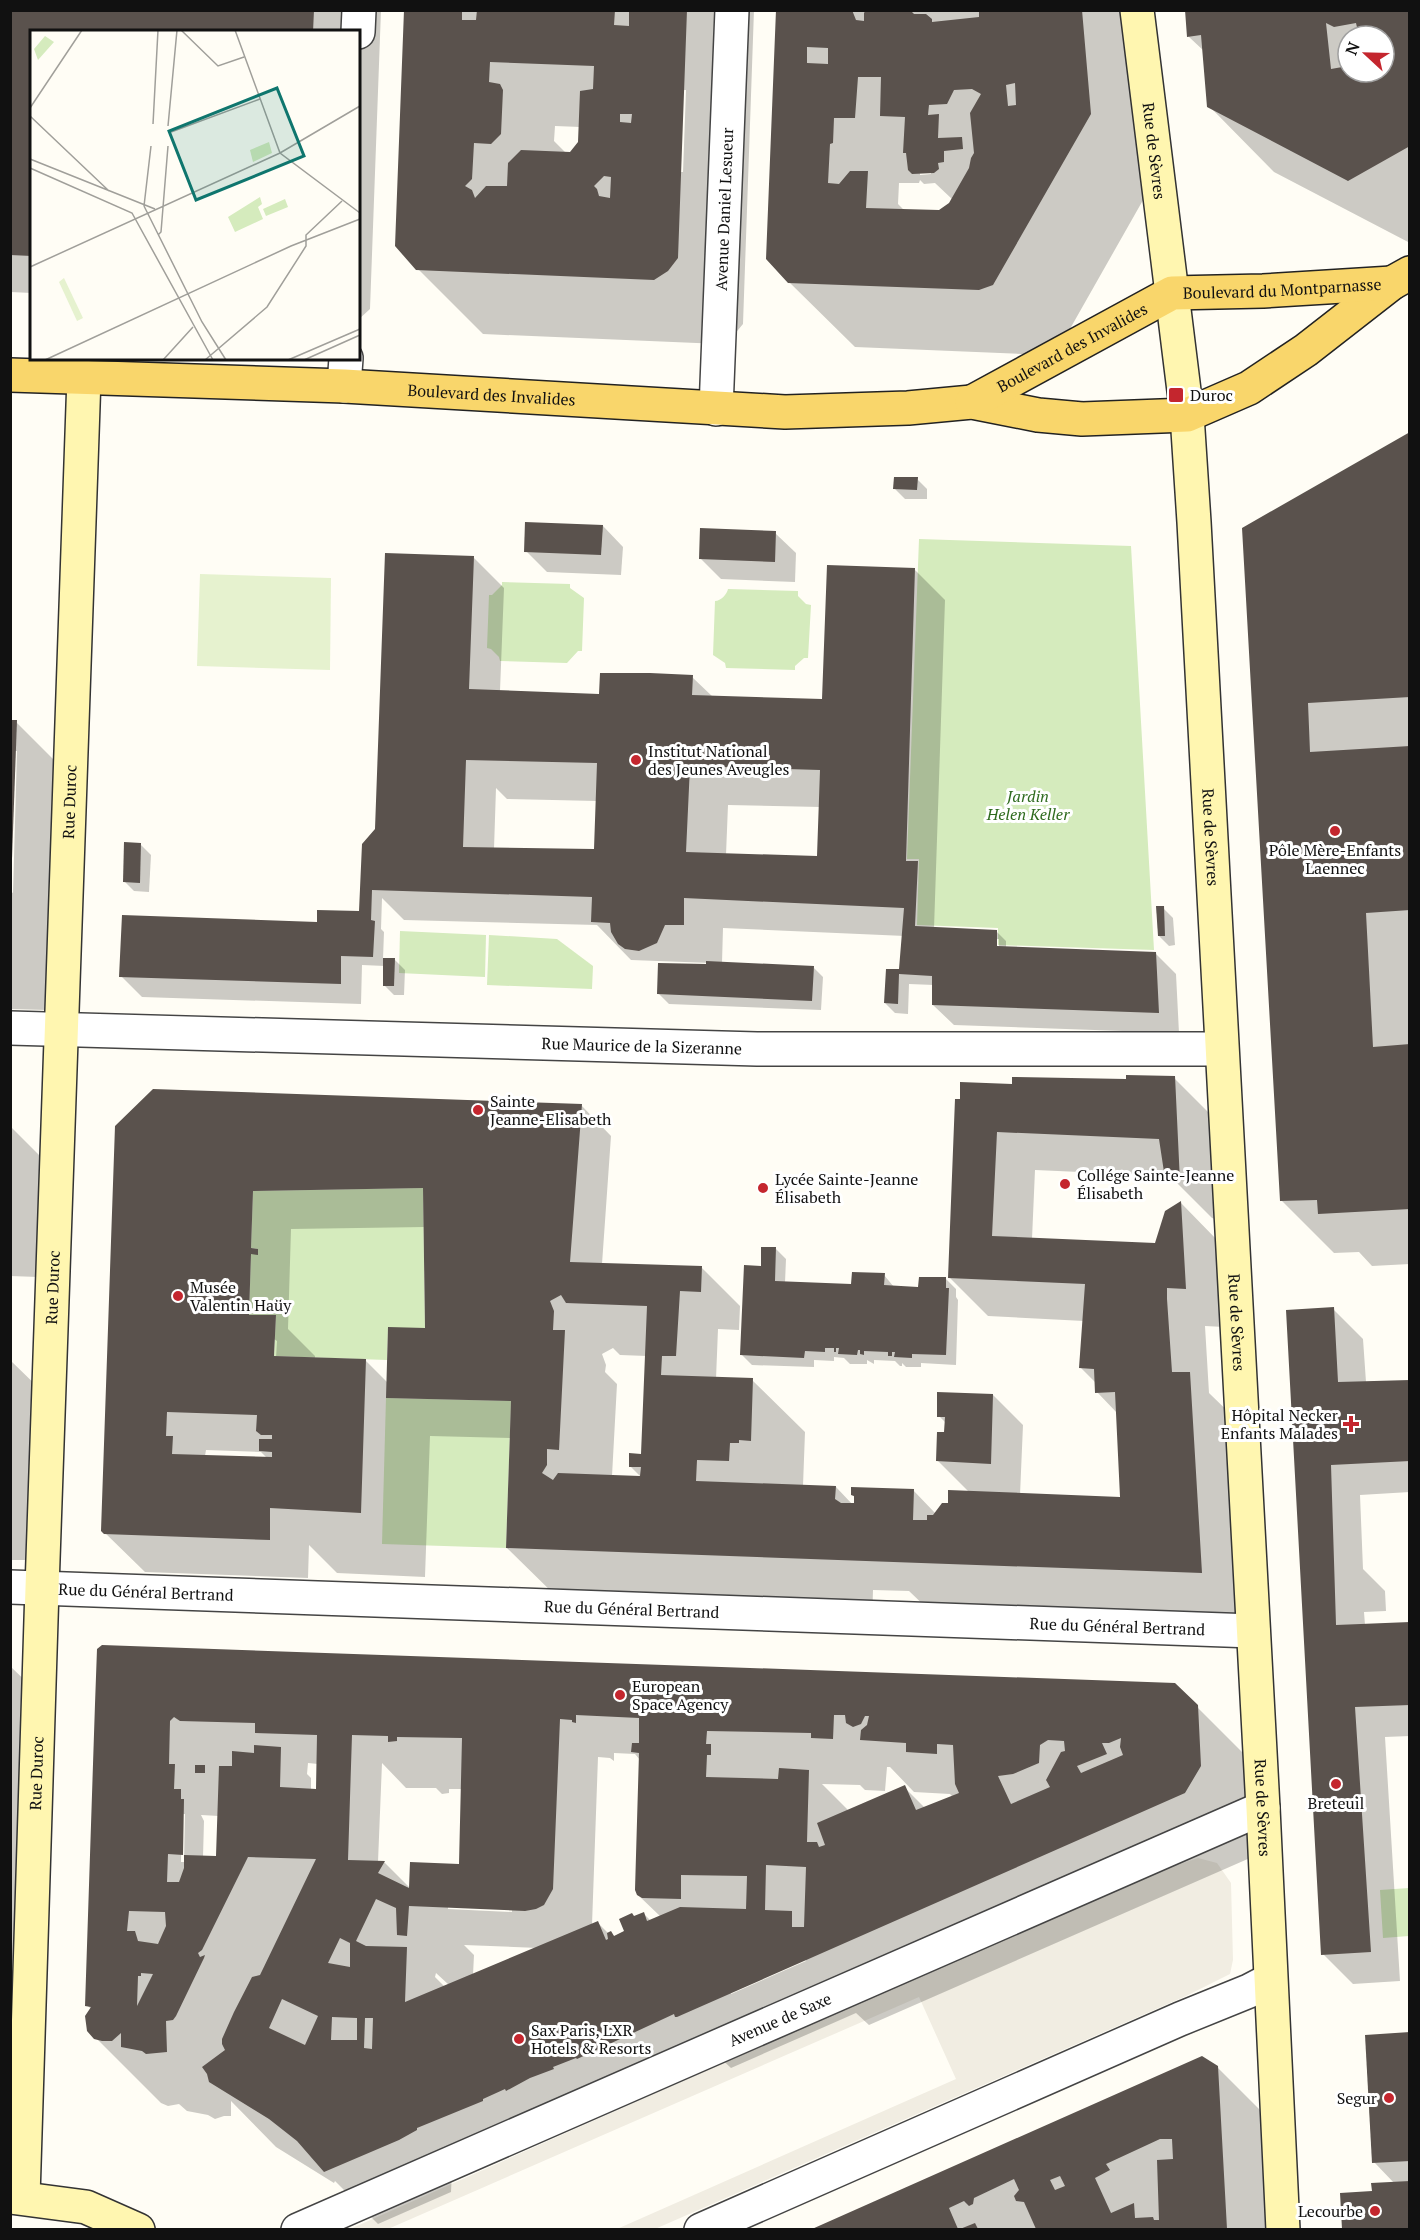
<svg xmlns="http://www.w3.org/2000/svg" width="1420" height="2240" font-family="'PT Serif',serif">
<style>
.green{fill:#d5ebbd}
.pitch{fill:#e6f2cf}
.plaza{fill:#f1ede2}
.shadow{fill:#0003;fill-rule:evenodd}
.building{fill:#5a524d;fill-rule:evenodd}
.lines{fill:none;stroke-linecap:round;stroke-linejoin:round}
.street-casing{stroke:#444;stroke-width:36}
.secondary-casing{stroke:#333;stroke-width:36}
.primary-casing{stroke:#222;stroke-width:36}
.street{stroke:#fff;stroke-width:33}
.secondary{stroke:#fff6b0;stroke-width:33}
.primary{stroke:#f9d66b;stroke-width:33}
.poi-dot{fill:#c4262e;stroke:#fff;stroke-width:2}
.labels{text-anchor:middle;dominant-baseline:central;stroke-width:6;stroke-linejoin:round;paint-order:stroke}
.street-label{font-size:16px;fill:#111;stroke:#fff}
.poi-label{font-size:16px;fill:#111;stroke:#fff;text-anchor:start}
.park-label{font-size:16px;font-style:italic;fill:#2f6b1f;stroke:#fff}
.inset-road{fill:none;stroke:#a09f9a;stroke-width:1.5}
.view{fill:#0f766e;fill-opacity:0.15;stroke:#0f766e;stroke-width:3}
.inset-edge{fill:none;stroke:#111;stroke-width:3}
</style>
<rect width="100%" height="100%" fill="#fffdf5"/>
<g class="green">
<path d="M919 539 1131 546 1154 950 998 945V928L917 925 919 859H907Z"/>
<path d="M502 582 570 584V588L584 598 582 651H578L567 663 500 661 499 657 491 649 487 648 489 595H492L502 585Z"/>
<path d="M728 589 798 591V596L806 604 811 605 808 658H804L795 666V670L726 668 725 663 713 655 715 601C721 601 727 594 728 589Z"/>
<path d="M400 931 486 935 485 977 399 973Z"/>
<path d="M489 935 557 939 593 966 592 989 487 985Z"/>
<path d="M423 1188 425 1328H388L387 1360 274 1356 276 1316 249 1315 251 1254H258V1249L251 1248 253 1191Z"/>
<path d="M386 1398 511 1401 506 1548 382 1544Z"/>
<path d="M1409 1888V1936L1383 1938 1380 1890Z"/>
</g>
<path class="pitch" d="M200 574 331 578 330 670 197 666Z"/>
<path class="plaza" d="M1198 1858 1217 1863 1231 1883 1233 1960 1230 1974 1186 1996 655 2229H617L956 2079 919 1997 388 2229 348 2230 1142 1877Z"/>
<g class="shadow">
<path d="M10 10H381L370 309 358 320V32H32V293L10 292Z"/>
<path d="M405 10H754L743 324 733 336 720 344 483 334 418 269ZM683 90H686L683 172H680ZM555 126 580 127 579 143 571 154 566 153 554 141Z"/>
<path d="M777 10H1140L1155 179 1058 350 1045 355 855 347 789 282ZM931 171V174L920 175V172ZM920 180 924 184 935 183 953 200 939 212 904 210 898 204 899 183H919Z"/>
<path d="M1186 10H1410V243L1274 172 1209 106 1204 51 1189 37ZM1348 36H1384V72H1348Z"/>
<path d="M1410 433V1264L1372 1266 1359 1252 1334 1253 1282 1201 1244 529Z"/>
<path d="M917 479 927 489V499H905L895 489Z"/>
<path d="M603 526 623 547 621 575 547 572 526 551Z"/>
<path d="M775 533 796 553 795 582 721 579 700 558Z"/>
<path d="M473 557 504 588 500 691 601 695 692 677 713 697 822 700 915 570 945 600 934 929 996 931 1006 941V947L1155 953 1176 974 1179 1033 954 1025 933 1005 934 985 909 984 908 1014 895 1013 885 1003 887 970H901L905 936 723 928 722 963 813 967 823 977 821 1010 669 1004 659 994 711 966V963L631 960 597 925 404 920 382 898 381 929 384 932 383 959 395 960 405 970 404 995H394L384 985 385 966 362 965 361 1004 142 997 121 976 361 913 376 831ZM496 788 507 799 597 801 595 853 494 849ZM728 805 820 807 818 858 726 855ZM995 939H999V947H996Z"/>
<path d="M10 722H16L55 761 47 1010 10 1009V891L13 893 17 751H14L10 866Z"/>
<path d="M141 845 151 855 149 892 134 891 124 881Z"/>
<path d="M1163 908 1173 918 1175 945 1169 946 1159 936Z"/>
<path d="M1174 1078 1213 1117 1218 1220 1212 1218 1170 1176 1035 1170 1032 1239 1156 1245 1181 1203 1219 1242 1224 1327 1205 1326 1209 1393 1243 1426 1254 1625 932 1613 909 1591 873 1590 872 1624 560 1600 507 1548 511 1438 430 1436 425 1577 337 1573 309 1545 308 1578 145 1572 103 1531 116 1126 581 1105 611 1136 602 1264 701 1267 740 1306 739 1330 718 1329 716 1379 752 1380 805 1432 803 1486 836 1487 853 1505H856V1498L852 1495 913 1490 936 1514 970 1493 938 1461 946 1434V1423L939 1416 993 1395 1023 1425 1020 1495 1122 1498 1118 1414 1097 1392 1096 1383 1081 1368 1084 1321 988 1316 949 1277 957 1100 1014 1086ZM425 1227 426 1329 388 1383 365 1360 315 1359V1356L288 1329 291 1229ZM274 1339 277 1341 276 1358H273ZM613 1348 620 1355 647 1356 643 1457 630 1466 642 1478 612 1476 617 1384 605 1372 606 1365 602 1354ZM206 1450 261 1452 268 1459 205 1456Z"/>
<path d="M10 1126 42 1158 38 1277 10 1276Z"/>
<path d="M776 1249 786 1259 785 1283 852 1285 884 1275 894 1287 920 1288 946 1279 956 1289V1297L958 1300 956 1365 921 1363V1367H906L902 1363V1366H900L895 1361 874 1360V1364L867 1360V1364H850L844 1358 834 1357V1361L814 1360V1367L752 1365 742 1355 762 1268Z"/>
<path d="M1333 1309 1363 1339 1366 1382 1410 1381V1492L1360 1495 1363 1569 1385 1591 1386 1611 1364 1612 1365 1625 1410 1623V1736L1385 1737 1400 1981 1353 1984 1323 1954Z"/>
<path d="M10 1360 45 1394 41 1545H26V1560H10Z"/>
<path d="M99 1650 1175 1685 1262 1772 1250 1858 869 2025 856 2013 731 2068 715 2053 452 2170 451 2192 378 2224 335 2181 334 2183 276 2147 231 2101V2116H224L215 2119 208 2115 187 2111 179 2104 168 2106 161 2103 89 2031 91 2009 87 2005ZM614 1753 635 1754 640 1760 638 1895 661 1917 651 1921 644 1914 635 1917 626 1932 615 1937 611 1933 609 1934 598 1923 592 1925 598 1757 610 1758 614 1761ZM308 1763 318 1764 317 1790H311V1778L307 1774ZM382 1763 406 1788H436L442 1794 449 1793V1789H462L460 1865 411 1889 384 1862H378ZM887 1767H890L914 1792 950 1794 953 1797 925 1808 904 1787 849 1811 822 1784 860 1785 865 1790 885 1791ZM182 1814H185L184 1862H181ZM201 1815 219 1816 217 1858 203 1857 204 1821ZM448 1906 512 1909V1912L448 1909ZM464 1945 538 1948 473 1975 474 1955ZM805 1958 806 1961 731 1994V1991ZM436 1973 449 1985 445 1987 435 1977Z"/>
<path d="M10 1666 39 1694 10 2089Z"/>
<path d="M1410 2034V2230H1344L1342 2194 1373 2192 1395 2184 1374 2162Z"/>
<path d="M1202 2058 1217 2067 1282 2132 1288 2230H815Z"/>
</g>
<g class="building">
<path d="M10 10H314L313 32H32V256L10 255Z"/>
<path d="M404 10H462V20H476L477 10H615L614 25 629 26V10H687L678 258 668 271 654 280 416 270 395 246ZM490 62 594 66 593 89 580 91 578 142 570 152 521 150 508 163 507 186H486L475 198 472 190 465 186 472 179 474 143 491 144 501 134 503 90 500 84 489 82ZM620 114H632L631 123 620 122ZM604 176 611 177 610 198 599 196 597 189 594 186Z"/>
<path d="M776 10H852L856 20 864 21V13L866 10H910L914 14H926L932 19V22L979 17V11L985 10H1082L1091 114 993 285 979 290 788 283 766 259ZM807 47 828 48V64L807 63ZM858 77H881L880 116 905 117 903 153H906L908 170 912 174 934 173 939 169 938 163 944 162V151L963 149 962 137 938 138 939 114 928 115 929 105 947 104 954 90 972 89 981 94 970 113 974 153 971 158 969 168 949 203 939 210 866 208 868 171H850L839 184 828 183 830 144 833 143 834 118H855ZM1015 83 1016 105 1008 106 1006 85Z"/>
<path d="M1185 10H1410V146L1348 181 1207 107 1201 35 1187 37ZM1326 23 1334 27 1356 23 1359 36H1384V72H1348V66L1331 69Z"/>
<path d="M1410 432V697L1308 703 1310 752 1410 746V910L1366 913 1373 1047 1410 1044V1209L1318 1214 1317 1200 1280 1201 1242 528Z"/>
<path d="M894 477H918L917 490 893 489Z"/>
<path d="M525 522 603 525 601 555 524 552Z"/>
<path d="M700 528 776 531 775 562 699 559Z"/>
<path d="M385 553 474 556 469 689 599 694 600 673H650L693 675 692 695 822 699 827 565 915 568 906 861H918L915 926 997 930V946L1156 952 1159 1013 932 1005V976L899 974 898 1004 884 1003 886 969H899L904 908 684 898V925H665L657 943 639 951 625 949 618 944 611 932 610 923 591 922 592 897 372 890 371 920 375 921 373 957 341 956V984L119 977 122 915 317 922V910L359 911 362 844 375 829ZM466 760 597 763 594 849 463 847ZM690 766 820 770 817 856 686 852Z"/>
<path d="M10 720H17L12 859H10Z"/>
<path d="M124 842 141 843 140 883 123 882Z"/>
<path d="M1156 906H1164L1165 936H1158Z"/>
<path d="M383 958H395L394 986H383Z"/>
<path d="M706 961 814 966 812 1001 657 994 658 963 706 964Z"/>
<path d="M1126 1075 1175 1076 1180 1182 1171 1180 1164 1172 1159 1139 997 1132 992 1236 1155 1243 1165 1211 1181 1201 1186 1289 1167 1288V1299L1172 1372H1190L1202 1573 506 1548 511 1401 386 1398 388 1327 425 1328 423 1188 253 1191 251 1248 258 1249V1255L251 1254 249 1315H276L274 1356 366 1359 361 1513 270 1508V1540L104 1534 101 1531 115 1126 153 1089 582 1104 570 1262 702 1266 701 1292 680 1291 676 1356H662L661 1375 753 1378 751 1441 739 1440V1443H730L729 1461 697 1460 696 1481 836 1486 835 1499 841 1503H854V1496L851 1495V1487L914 1489 913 1520H927V1515H933L942 1503H948V1490L1120 1497 1115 1392 1095 1393 1094 1369 1079 1368 1085 1284 948 1278 955 1099H960V1082L1012 1084V1077L1126 1079ZM561 1295 566 1303 647 1306 641 1454 629 1453V1467H641L640 1476 558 1473 553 1480 542 1473 547 1465V1449L559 1450 565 1330H553L554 1311 550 1301ZM167 1412 257 1415 256 1431 261 1435H272V1439H259V1451L272 1452V1457L172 1454 173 1436H166Z"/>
<path d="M761 1247H776L775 1281 851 1284 852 1272 885 1273 884 1285 918 1287 919 1277H946V1288H949L946 1355 912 1354V1358L894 1357 895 1352H892V1356H888V1352L864 1351V1355L860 1354V1350H858L857 1355 838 1354 839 1348H836V1352H834V1348H825V1352L805 1351 804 1358 740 1355 744 1265 761 1266Z"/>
<path d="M1334 1307 1338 1382 1410 1380V1461L1331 1465 1336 1625 1410 1622V1705L1355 1707 1371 1952 1321 1955 1286 1310Z"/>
<path d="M937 1392 993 1394 991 1464 936 1461 937 1432H944L945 1417H937Z"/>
<path d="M102 1645 1175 1683 1198 1705 1201 1766 1185 1793 677 2017H675L674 2014 577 2059 576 2058 553 2067 554 2069 530 2078 506 2091 505 2089 483 2099V2101L417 2128V2130L399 2140 324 2172 297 2141 269 2119 209 2082 207 2074 202 2067 225 2050 222 2044V2039L234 2012 252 1977 260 1975 316 1859 248 1857 202 1950 198 1953 200 1957 205 1955 204 1958 176 2016 173 2020 166 2021 167 2052 146 2054 142 2051 121 2047V2033L112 2041H102L94 2039 87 2031 85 2016 91 2007 85 2006 95 1704 97 1649ZM576 1715 639 1718V1743H632L631 1752 639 1753 635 1890 637 1895 642 1898 681 1899V1875L747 1876 746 1909 680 1907 647 1921 644 1912 634 1916 632 1913 619 1919 624 1931 614 1936 611 1931 607 1933 608 1939 606 1940 598 1921 405 2002 407 1947 366 1946 356 1941 376 1899 396 1908 397 1935 407 1936 409 1906 525 1911 536 1909 544 1905 553 1889 560 1719 572 1720V1722L576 1723ZM834 1715H845L846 1723 853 1727 861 1724 865 1716H869L867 1725 861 1730 860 1740 906 1743V1752L937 1754V1744L953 1745 955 1784 959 1793 916 1810 905 1785 817 1823 825 1845 819 1847 817 1842H807L809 1770 779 1768 778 1779 706 1777 707 1755H711V1744H706L707 1731 811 1733V1738L833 1739ZM174 1717 180 1721 255 1723V1733L317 1735 316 1789 280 1787 281 1747 254 1745V1753L232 1751V1766H219L216 1856 184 1855V1868L179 1882H167L168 1854 183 1855 184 1799H181V1789H174L175 1764H169L170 1721ZM352 1735 388 1736V1742L397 1741V1737L462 1738 459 1864 410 1862 409 1888 378 1873 385 1861 348 1860ZM1121 1738 1120 1747 1123 1755 1081 1773 1077 1766 1107 1754 1102 1743H1109ZM1048 1740 1064 1741 1065 1751 1061 1752 1046 1780 1050 1787 1011 1804 998 1776 1013 1774 1039 1763 1040 1745ZM766 1865 806 1867 804 1927H792V1911L765 1910ZM129 1911 165 1912 166 1926 158 1944 138 1941 135 1931H127ZM340 1938 350 1943V1967L328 1963ZM141 1973 153 1974 137 2006 138 1976H141ZM282 1999 318 2016 305 2045 269 2028ZM332 2017 357 2018V2040H331ZM365 2018H373L372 2049 364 2048Z"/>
<rect x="195" y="1765" width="10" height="8"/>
<path d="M1410 2032V2161L1372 2163 1365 2035Z"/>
<path d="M1202 2056 1218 2066 1227 2229H1036L1024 2202 1016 2201 1014 2196 1019 2190 1014 2179 974 2198 973 2204 969 2206 964 2201 949 2208 958 2229H812ZM1160 2139H1172L1173 2159 1157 2160 1159 2220H1154L1153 2217 1135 2218 1134 2203 1111 2213 1095 2178 1110 2170 1106 2164ZM1060 2176 1065 2186 1055 2190 1050 2180Z"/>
<path d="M1410 2181V2229H1342L1340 2193 1372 2191 1371 2183Z"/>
<path d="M975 2223 978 2229H960Z"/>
</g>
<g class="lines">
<defs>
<g id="street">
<path d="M358 32 359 10"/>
<path d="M344 386 346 358"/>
<path id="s1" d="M716 409 732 10"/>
<path id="s2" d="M10 1028 757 1049H1221"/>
<path id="s3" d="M10 1587 1253 1631"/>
<path id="s4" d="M298 2230 1263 1808"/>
<path d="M701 2230 1180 2019 1249 1991 1270 1980"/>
</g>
<g id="secondary">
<path id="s5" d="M1137 10 1187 415 1194 522 1263 1808 1283 2230"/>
<path d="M10 2197 86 2207 138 2230"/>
<path id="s6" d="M23 2197 42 1588 84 377"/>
</g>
<g id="primary">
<path id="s7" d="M10 375 344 386 785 412 908 408 972 402 1038 415 1082 419 1187 415 1249 388 1306 350 1392 283 1410 273"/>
<path id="s8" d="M972 402 1172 293 1263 291 1392 283"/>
</g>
</defs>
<use href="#street" class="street-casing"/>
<use href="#secondary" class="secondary-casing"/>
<use href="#primary" class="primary-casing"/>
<use href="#street" class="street"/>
<use href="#secondary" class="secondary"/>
<use href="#primary" class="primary"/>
</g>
<g class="poi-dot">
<rect x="1168" y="387" width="16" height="16" rx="3"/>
<circle cx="636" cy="760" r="6"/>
<circle cx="1335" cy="831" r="6"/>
<circle cx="478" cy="1110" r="6"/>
<circle cx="1065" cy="1184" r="6"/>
<circle cx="763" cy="1188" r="6"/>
<circle cx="178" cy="1296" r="6"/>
<path d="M1348 1415h6v6h6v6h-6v6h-6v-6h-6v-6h6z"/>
<circle cx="620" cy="1695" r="6"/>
<circle cx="1336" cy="1784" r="6"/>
<circle cx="519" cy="2039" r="6"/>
<circle cx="1389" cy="2098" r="6"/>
<circle cx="1375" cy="2211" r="6"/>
</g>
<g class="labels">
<g class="street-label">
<text stroke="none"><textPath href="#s5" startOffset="142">Rue de Sèvres</textPath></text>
<text stroke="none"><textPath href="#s1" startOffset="200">Avenue Daniel Lesueur</textPath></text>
<text stroke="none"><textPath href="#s8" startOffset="338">Boulevard du Montparnasse</textPath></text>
<text stroke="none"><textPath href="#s8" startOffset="114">Boulevard des Invalides</textPath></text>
<text stroke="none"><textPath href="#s7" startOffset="482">Boulevard des Invalides</textPath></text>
<text stroke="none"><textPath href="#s6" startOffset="1396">Rue Duroc</textPath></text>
<text stroke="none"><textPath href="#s5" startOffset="831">Rue de Sèvres</textPath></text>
<text stroke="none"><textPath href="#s2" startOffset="632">Rue Maurice de la Sizeranne</textPath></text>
<text stroke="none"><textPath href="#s6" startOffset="910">Rue Duroc</textPath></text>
<text stroke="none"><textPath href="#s5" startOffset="1317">Rue de Sèvres</textPath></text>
<text stroke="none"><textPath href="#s3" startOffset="136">Rue du Général Bertrand</textPath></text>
<text stroke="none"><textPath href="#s3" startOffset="622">Rue du Général Bertrand</textPath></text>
<text stroke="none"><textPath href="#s3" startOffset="1108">Rue du Général Bertrand</textPath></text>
<text stroke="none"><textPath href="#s6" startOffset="424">Rue Duroc</textPath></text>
<text stroke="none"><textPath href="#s5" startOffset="1803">Rue de Sèvres</textPath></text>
<text stroke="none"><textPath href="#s4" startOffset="526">Avenue de Saxe</textPath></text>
</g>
<g class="poi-label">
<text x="1190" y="395">Duroc</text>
<text x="648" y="751">Institut National<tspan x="648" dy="18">des Jeunes Aveugles</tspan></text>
<text x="1335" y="850" text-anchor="middle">Pôle Mère-Enfants<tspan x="1335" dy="18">Laennec</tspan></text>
<text x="490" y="1101">Sainte<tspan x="490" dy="18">Jeanne-Elisabeth</tspan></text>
<text x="1077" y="1175">Collége Sainte-Jeanne<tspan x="1077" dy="18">Élisabeth</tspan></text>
<text x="775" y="1179">Lycée Sainte-Jeanne<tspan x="775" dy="18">Élisabeth</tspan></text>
<text x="190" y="1287">Musée<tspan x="190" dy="18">Valentin Haüy</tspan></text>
<text x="1338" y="1415" text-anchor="end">Hôpital Necker<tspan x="1338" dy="18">Enfants Malades</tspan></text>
<text x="632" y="1686">European<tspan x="632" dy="18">Space Agency</tspan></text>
<text x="1336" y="1803" text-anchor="middle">Breteuil</text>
<text x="531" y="2030">Sax Paris, LXR<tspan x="531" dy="18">Hotels &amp; Resorts</tspan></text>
<text x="1377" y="2098" text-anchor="end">Segur</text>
<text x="1363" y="2211" text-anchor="end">Lecourbe</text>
</g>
<g class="park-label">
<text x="1028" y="796">Jardin<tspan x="1028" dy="18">Helen Keller</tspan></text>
</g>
</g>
<g transform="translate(30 30)">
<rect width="330" height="330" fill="#fffdf5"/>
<path d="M15 6 24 12 8 30 4 19ZM239 112 242 123 223 132 220 120ZM230 167 232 174 228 177 233 189 205 202 198 187ZM255 169 258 177 236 186 233 179Z" fill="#d5ebbd"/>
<path d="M34 248 53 288 47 291 29 252Z" fill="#e6f2cf"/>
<path class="inset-road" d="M151 0 188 36 214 27M205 0 250 123 330 183M0 78 52 0M0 86 79 161M123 94 128 0M138 96 147 0M141 102 230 69M0 129 125 179M0 138 102 183 183 330M114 176 121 116M114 176 172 292 196 330M128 205 131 202 138 116M0 237 250 123 330 76M15 330 261 216 330 189M133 330 163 297M175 330 237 277 276 216V205L312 171M258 330 330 299M274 330 330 305"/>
<path class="view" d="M247 58 274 126 166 170 139 101Z"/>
<rect width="330" height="330" class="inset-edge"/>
</g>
<rect width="1420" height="2240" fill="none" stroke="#111111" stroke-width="24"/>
<g transform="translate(1366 54) rotate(292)"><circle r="28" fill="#ffffff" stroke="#a0a0a0" stroke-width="1.5"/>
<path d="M0-4.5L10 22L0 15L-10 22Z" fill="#c4262e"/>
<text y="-9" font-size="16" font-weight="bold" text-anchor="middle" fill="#111111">N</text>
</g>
</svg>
